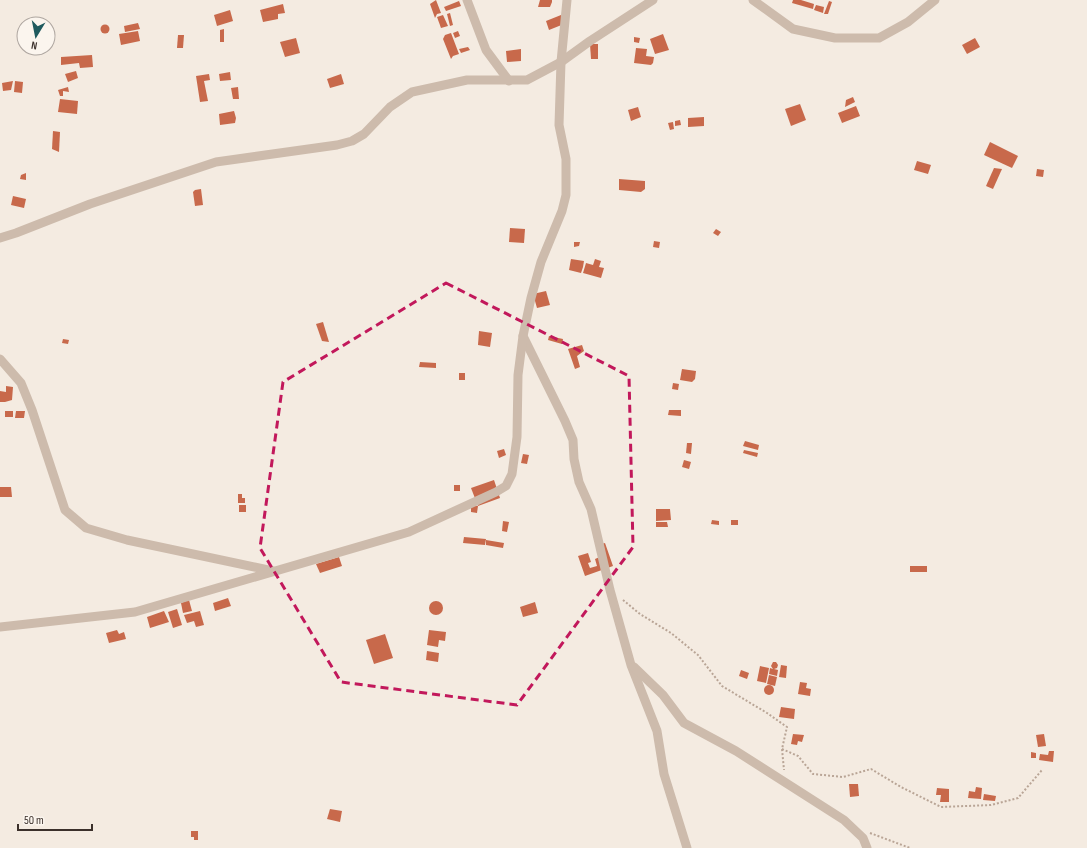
<svg xmlns="http://www.w3.org/2000/svg" width="1087" height="848" font-family="'Sofia Sans Condensed',sans-serif">
<style>
.building{fill:#c8694b}
.lines{fill:none;stroke-linecap:round;stroke-linejoin:round}
.path{stroke:#b9a596;stroke-width:2;stroke-dasharray:2 2;stroke-linecap:butt}
.minor{stroke:#cdbbac;stroke-width:9}
.marked{fill:none;stroke:#c2185b;stroke-width:3;stroke-dasharray:8 5;stroke-linejoin:round}
</style>
<rect width="100%" height="100%" fill="#f4ebe1"/>
<g class="building">
<path d="M436 0 441 13 437 14 435 18 430 4Z"/>
<path d="M540 0H552V2L550 7H538Z"/>
<path d="M793 0H801L814 4 813 9 792 3Z"/>
<path d="M459 1 461 6 446 11 444 7Z"/>
<path d="M829 1 832 2 828 14H824Z"/>
<path d="M283 4 285 13 278 14V19L263 22 260 10Z"/>
<path d="M816 5 824 7 823 13 814 10Z"/>
<path d="M230 10 233 21 217 26 214 15Z"/>
<path d="M450 13 453 25 450 26 447 14Z"/>
<path d="M443 15 448 26 441 28 437 17Z"/>
<path d="M561 15 564 24 549 30 546 21Z"/>
<path d="M138 23 140 29 125 32 124 26Z"/>
<circle cx="105" cy="29" r="4.5"/>
<path d="M224 29V42H220V30Z"/>
<path d="M138 31 140 41 121 45 119 34Z"/>
<path d="M458 31 460 36 455 38 453 33Z"/>
<path d="M451 33 459 54 453 56 451 59 443 39 445 35Z"/>
<path d="M663 34 669 50 655 54 650 39Z"/>
<path d="M178 35H184L183 48H177Z"/>
<path d="M634 37 640 38 639 43 634 42Z"/>
<path d="M296 38 300 53 285 57 280 42Z"/>
<path d="M975 38 980 47 967 54 962 45Z"/>
<path d="M590 44H598V59H591Z"/>
<path d="M468 47 470 50 461 53 459 49Z"/>
<path d="M636 48 647 49 646 56 654 57 653 63 651 65 634 63Z"/>
<path d="M521 49V61L507 62 506 51Z"/>
<path d="M92 55 93 67 80 68 79 63 61 65V57Z"/>
<path d="M76 71 78 78 68 82 65 74Z"/>
<path d="M230 72 231 80 220 81 219 74Z"/>
<path d="M209 74 210 80 204 81 208 101 200 102 196 76Z"/>
<path d="M341 74 344 84 330 88 327 79Z"/>
<path d="M13 81 11 90 3 91 2 83Z"/>
<path d="M15 81 23 82 22 93 14 92Z"/>
<path d="M68 87 69 92 63 91V96H60L58 90Z"/>
<path d="M238 87 239 99H233L231 88Z"/>
<path d="M853 97 855 102 845 107 846 100Z"/>
<path d="M60 99 78 101 77 114 58 112Z"/>
<path d="M800 104 806 120 791 126 785 109Z"/>
<path d="M856 106 860 116 842 123 838 113Z"/>
<path d="M638 107 641 117 631 121 628 110Z"/>
<path d="M234 111 236 118 235 123 220 125 219 114Z"/>
<path d="M704 117V126L688 127V118Z"/>
<path d="M680 120 681 125 675 126V121Z"/>
<path d="M673 122 674 129 670 130 668 123Z"/>
<path d="M53 131 60 132 59 152 52 149Z"/>
<path d="M990 142 1018 156 1012 168 984 155Z"/>
<path d="M917 161 931 165 928 174 914 170Z"/>
<path d="M994 168 1002 169 993 189 986 186Z"/>
<path d="M1037 169 1044 170 1043 177 1036 176Z"/>
<path d="M26 173V180L20 179 21 175Z"/>
<path d="M619 179 645 181V189L641 192 619 190Z"/>
<path d="M201 189 203 205 195 206 193 192 195 190Z"/>
<path d="M13 196 26 199 24 208 11 205Z"/>
<path d="M510 228 525 229 524 243 509 242Z"/>
<path d="M716 229 721 232 718 236 713 233Z"/>
<path d="M654 241 660 242 659 248 653 247Z"/>
<path d="M574 242H580L579 246 574 247Z"/>
<path d="M571 259 584 261 583 267 581 273 569 270Z"/>
<path d="M595 259 601 261 599 267 604 268 601 278 583 273 586 263 593 265Z"/>
<path d="M546 291 550 305 537 308 533 294Z"/>
<path d="M323 322 329 342 322 341 316 324Z"/>
<path d="M479 331 492 333 490 347 478 345Z"/>
<path d="M549 336 563 339 562 344 548 340Z"/>
<path d="M63 339 69 340 68 344 62 343Z"/>
<path d="M582 345 584 351 577 356 580 367 575 369 568 349Z"/>
<path d="M420 362 436 363V368L419 367Z"/>
<path d="M682 369 696 371 695 379 692 382 680 380Z"/>
<rect x="459" y="373" width="6" height="7"/>
<path d="M673 383 679 384 678 390 672 389Z"/>
<path d="M6 386 13 387 12 400 5 402H0V391L6 392Z"/>
<path d="M669 410H681V416L668 415Z"/>
<rect x="5" y="411" width="8" height="6"/>
<path d="M16 411H25L24 418H15Z"/>
<path d="M745 441 759 445 758 450 743 446Z"/>
<path d="M687 443H692L691 454 686 453Z"/>
<path d="M504 449 506 455 499 458 497 451Z"/>
<path d="M744 450 758 453 757 457 743 453Z"/>
<path d="M523 454 529 455 527 464 521 463Z"/>
<path d="M684 460 691 462 689 469 682 467Z"/>
<path d="M494 480 500 498 478 506 471 488Z"/>
<rect x="454" y="485" width="6" height="6"/>
<path d="M0 487H11L12 497H0Z"/>
<path d="M238 494H242V498H245V503H238Z"/>
<rect x="239" y="505" width="7" height="7"/>
<path d="M471 506H478L477 513 471 512Z"/>
<path d="M656 509H670L671 520 656 521Z"/>
<path d="M712 520 719 521V525L711 524Z"/>
<rect x="731" y="520" width="7" height="5"/>
<path d="M503 521 509 522 507 532 502 531Z"/>
<path d="M656 522H667L668 527H656Z"/>
<path d="M464 537 486 539 485 545 463 543Z"/>
<path d="M486 540 504 543 503 548 486 545Z"/>
<path d="M605 543 613 566 585 576 578 556 588 553 591 562 588 563 590 568 597 566 595 559 602 556 598 545Z"/>
<path d="M339 557 342 566 320 573 316 564Z"/>
<rect x="910" y="566" width="17" height="6"/>
<path d="M228 598 231 606 215 611 213 603Z"/>
<path d="M189 600 192 611 183 613 181 603Z"/>
<circle cx="436" cy="608" r="7"/>
<path d="M535 602 538 613 523 617 520 607Z"/>
<path d="M177 609 182 625 173 628 168 612Z"/>
<path d="M164 611 169 622 150 628 147 617Z"/>
<path d="M200 611 204 625 196 627 194 621 187 623 184 615Z"/>
<path d="M117 630 119 634 124 632 126 639 109 643 106 633Z"/>
<path d="M429 630 446 632 445 641 439 640 438 647 427 645Z"/>
<path d="M385 634 393 658 374 664 366 640Z"/>
<path d="M427 651 439 653 438 662 426 660Z"/>
<path d="M773 662H776L778 665 777 668 774 669 778 670 777 676 769 674 770 668 773 669 771 666Z"/>
<path d="M781 665 787 666 786 678 779 677Z"/>
<path d="M760 666 769 668 766 683 757 681Z"/>
<path d="M741 670 749 673 747 679 739 676Z"/>
<path d="M769 675 777 677 775 686 767 684Z"/>
<path d="M800 682 807 683 806 688 811 689 810 696 798 694Z"/>
<circle cx="769" cy="690" r="5"/>
<path d="M781 707 795 709 794 719 779 717Z"/>
<path d="M793 734 804 735 802 742 798 741 797 745 791 744Z"/>
<path d="M1044 734 1046 746 1038 747 1036 735Z"/>
<path d="M1049 751H1054L1053 762 1039 760 1040 754 1048 755Z"/>
<path d="M1031 752 1036 753V758H1031Z"/>
<path d="M849 784H858L859 796 850 797Z"/>
<path d="M976 787 982 788 981 799 968 798 969 791 975 792Z"/>
<path d="M937 788 949 789V802H940L941 795H936Z"/>
<path d="M984 794 996 796 995 801 983 800Z"/>
<path d="M330 809 342 811 340 822 327 819Z"/>
<path d="M191 831H198V840H194V837H191Z"/>
</g>
<g class="lines">
<g class="path">
<path d="M623 600 640 614 671 633 698 655 722 686 767 713 787 727 782 749 784 770"/>
<path d="M782 749 798 756 813 774 843 777 871 769 901 787 941 807 991 805 1018 798 1042 770"/>
<path d="M870 833 910 848"/>
</g>
<g class="minor">
<path d="M467 0 486 50 509 81"/>
<path d="M753 0 793 29 835 38H879L908 22 935 0"/>
<path d="M0 238 16 233 90 204 216 162 337 145 352 141 364 134 390 107 412 92 467 80H527L561 62 590 41 653 0"/>
<path d="M523 336 565 421 573 440 574 459 579 482 591 509 610 590 631 665 657 731 664 774 687 848"/>
<path d="M0 359 21 383 32 410 65 510 86 528 127 540 273 571"/>
<path d="M0 627 135 612 409 532 496 492 506 486 512 474 517 437 518 375 523 336 531 298 541 262 562 211 566 195V159L559 125 561 62 567 0"/>
<path d="M634 667 663 695 684 723 736 751 844 820 863 838 867 848"/>
</g>
</g>
<path class="marked" d="M446 283 629 376 633 547 517 705 341 682 260 548 283 382Z"/>
<g transform="translate(36 36) rotate(190)"><circle r="19" fill="#fbf5ee" stroke="#aea6a0"/>
<path d="M0-3L7 15L0 10L-7 15Z" fill="#1f5a5e"/>
<text y="-6" font-size="11" font-weight="bold" text-anchor="middle" fill="#3b302b">N</text>
</g>
<path d="M18 824v6h74v-6" fill="none" stroke="#3b302b" stroke-width="2"/>
<text x="24" y="824" font-size="12" fill="#3b302b" stroke="#fbf5ee" stroke-width="3" paint-order="stroke">50 m</text>
</svg>
